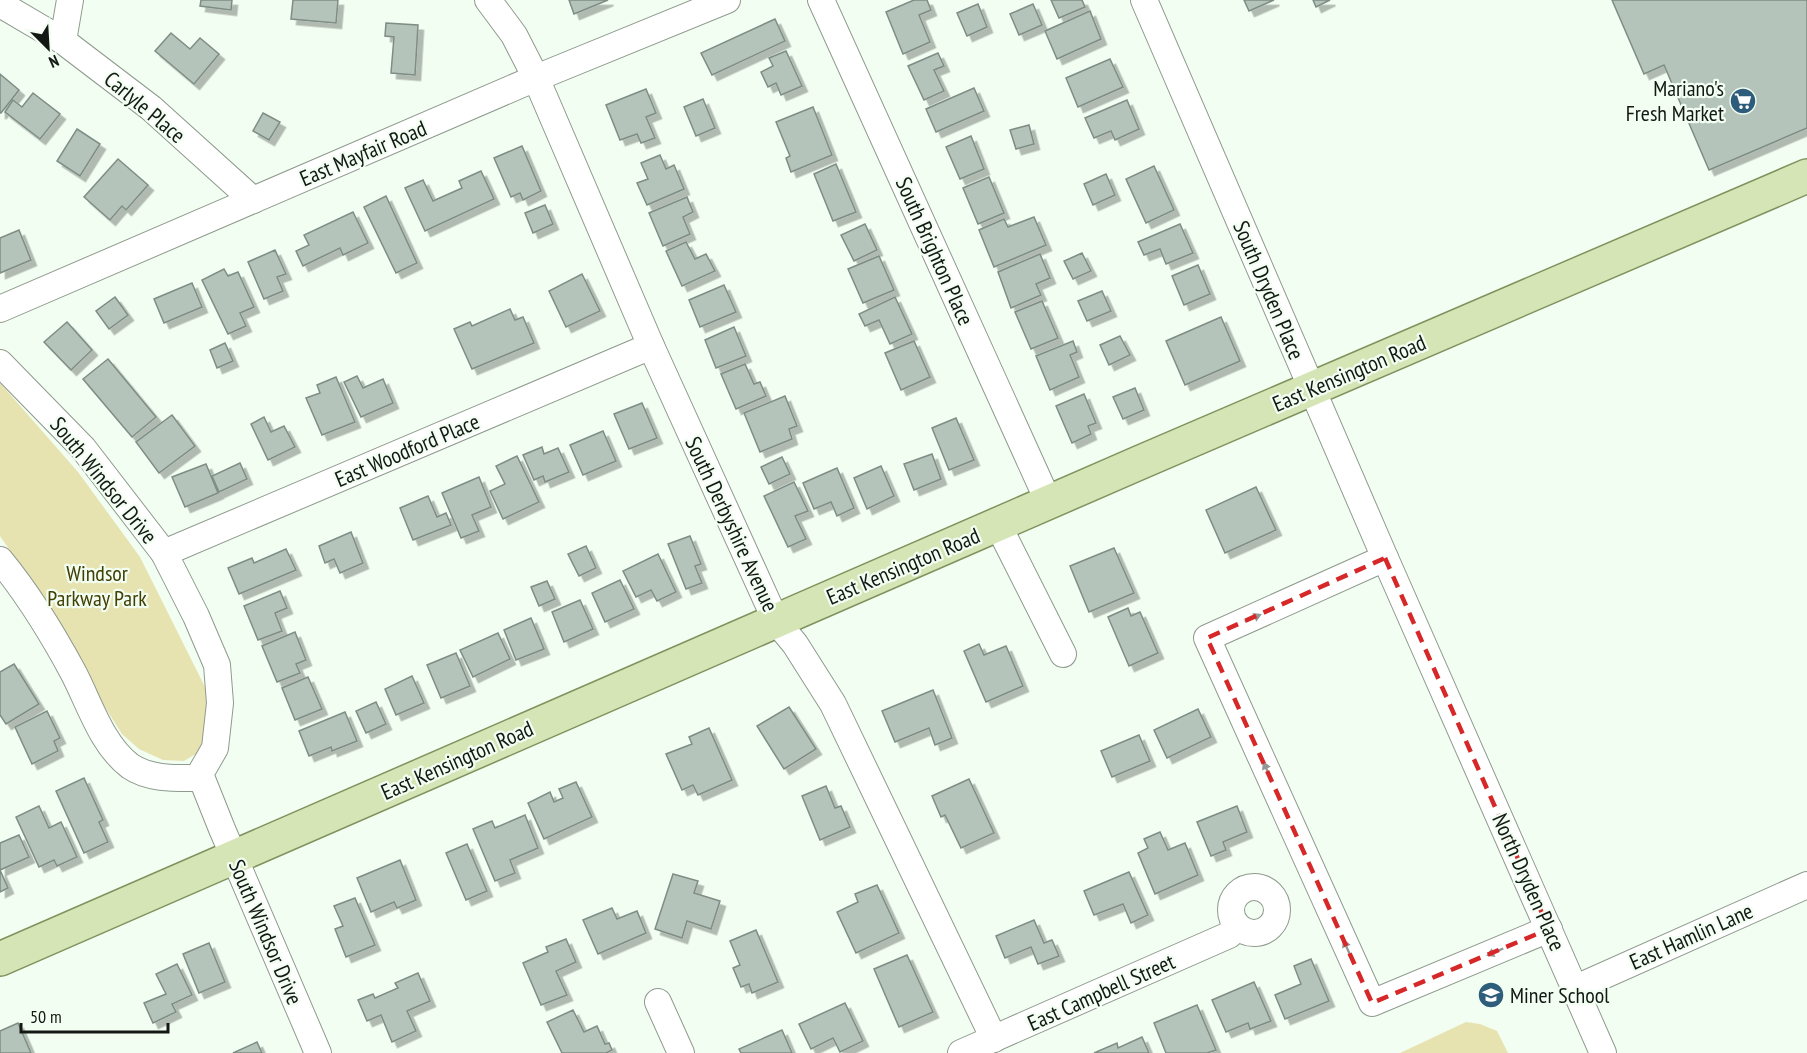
<svg xmlns="http://www.w3.org/2000/svg" width="1807" height="1053" font-family="'PT Sans Narrow',sans-serif">
<style>
.green{fill:#e7e3b0}
.building{fill:#b4c4bb;stroke:#7e8d85;stroke-width:1.5;filter:url(#shadow)}
.lines{fill:none;stroke-linecap:round;stroke-linejoin:round}
.minor-casing{stroke:#8f9a8e;stroke-width:28}
.major-casing{stroke:#7f925d;stroke-width:36}
.minor{stroke:#fff;stroke-width:26}
.major{stroke:#d5e5b6;stroke-width:33}
.oneway{fill:#959795}
.marked{fill:none;stroke:#d62828;stroke-width:4.5;stroke-dasharray:12 8;stroke-linejoin:round}
.labels{text-anchor:middle;dominant-baseline:central;stroke-width:4.5;stroke-linejoin:round;paint-order:stroke}
.poi-label{font-size:22px;fill:#141814;stroke:#f2fef1;text-anchor:end}
.street-label{font-size:22px;fill:#141814;stroke:#f2fef1}
.park-label{font-size:22px;fill:#423e04;stroke:#f2fef1}
</style>
<defs>
<filter id="shadow"><feDropShadow dx="5.5" dy="5.5" stdDeviation="0" flood-color="#0004"/></filter>
</defs>
<rect width="100%" height="100%" fill="#f2fef1"/>
<g class="green">
<path d="M0 383 78 472 140 557 214 705 209 731 199 752 184 761 163 760 139 749 122 734 103 704 58 620 0 536Z"/>
<path d="M1466 1022 1480 1024 1497 1031 1508 1053H1400Z"/>
</g>
<g class="building">
<path d="M201 0H232L231 10 200 6Z"/>
<path d="M293 0H338L336 23 291 19Z"/>
<path d="M569 0H608L574 14Z"/>
<path d="M914 0H927L931 10 919 15 930 42 903 54 886 12Z"/>
<path d="M1051 0H1082L1085 7 1059 18Z"/>
<path d="M1244 0H1274L1249 11Z"/>
<path d="M1313 0H1330L1316 7Z"/>
<path d="M1612 0H1807V128L1709 170 1664 65 1644 74Z"/>
<path d="M978 4 987 27 967 36 957 13Z"/>
<path d="M1033 4 1042 25 1019 35 1010 14Z"/>
<path d="M1090 11 1101 39 1057 59 1045 31Z"/>
<path d="M775 19 785 41 712 75 701 53Z"/>
<path d="M386 23 418 25 415 75 391 73 394 37 385 36Z"/>
<path d="M171 33 190 49 200 38 219 54 194 84 155 51Z"/>
<path d="M786 51 802 86 781 95 776 83 768 87 761 72 773 66 769 58Z"/>
<path d="M938 53 944 66 934 70 944 91 924 100 908 66Z"/>
<path d="M1110 59 1123 87 1078 107 1066 78Z"/>
<path d="M0 74 19 90 1 113H0Z"/>
<path d="M974 88 984 111 936 132 926 109Z"/>
<path d="M646 89 656 113 646 117 655 138 641 143 637 134 620 140 606 105Z"/>
<path d="M33 93 60 114 40 139 5 112 13 100 22 107Z"/>
<path d="M703 99 715 128 696 136 684 107Z"/>
<path d="M1127 100 1139 129 1115 140 1111 131 1094 138 1085 118Z"/>
<path d="M813 107 832 155 791 172 786 158 790 156 776 122Z"/>
<path d="M263 113 280 122 269 140 253 131Z"/>
<path d="M1029 125 1034 144 1016 149 1010 130Z"/>
<path d="M77 129 100 144 80 176 57 161Z"/>
<path d="M971 136 984 169 960 179 946 147Z"/>
<path d="M522 146 541 191 523 200 520 193 511 197 494 158Z"/>
<path d="M660 155 666 169 674 165 684 189 647 205 637 183 648 179 641 163Z"/>
<path d="M118 159 148 185 126 210 122 206 110 220 84 197Z"/>
<path d="M836 164 856 212 833 221 814 174Z"/>
<path d="M1154 166 1174 210 1146 223 1126 179Z"/>
<path d="M481 171 494 199 425 231 405 188 423 180 433 201 462 188 459 181Z"/>
<path d="M1106 174 1115 195 1093 205 1084 184Z"/>
<path d="M989 177 1004 213 978 224 963 188Z"/>
<path d="M386 196 417 263 396 273 364 207Z"/>
<path d="M687 197 693 212 683 217 690 234 663 246 649 213Z"/>
<path d="M545 205 553 224 533 233 525 213Z"/>
<path d="M353 212 368 243 343 255 340 248 303 266 296 251 309 245 304 235Z"/>
<path d="M1034 217 1046 245 994 267 979 230 1004 219 1008 227Z"/>
<path d="M865 224 877 250 854 261 841 235Z"/>
<path d="M1180 224 1193 253 1166 264 1160 249 1144 255 1138 242Z"/>
<path d="M19 230 31 260 0 273V238Z"/>
<path d="M686 242 695 259 706 254 715 271 682 286 666 251Z"/>
<path d="M275 250 286 274 277 277 283 291 264 299 248 262Z"/>
<path d="M1082 253 1091 271 1073 279 1064 261Z"/>
<path d="M1040 254 1050 278 1036 284 1041 295 1011 308 998 272Z"/>
<path d="M879 256 894 290 863 303 848 269Z"/>
<path d="M1198 265 1210 294 1184 305 1172 276Z"/>
<path d="M224 269 228 276 238 272 254 307 240 313 246 326 228 334 202 280Z"/>
<path d="M582 274 600 311 566 327 549 291Z"/>
<path d="M192 283 202 307 164 323 154 299Z"/>
<path d="M724 285 736 312 700 327 689 300Z"/>
<path d="M1102 291 1111 311 1087 321 1078 301Z"/>
<path d="M115 297 128 315 109 329 96 311Z"/>
<path d="M895 297 912 334 890 344 879 320 865 326 859 314Z"/>
<path d="M1042 301 1058 338 1031 349 1015 312Z"/>
<path d="M510 309 515 320 523 317 534 343 472 369 454 329 470 322 472 326Z"/>
<path d="M1221 317 1240 361 1185 385 1166 341Z"/>
<path d="M67 322 92 350 71 370 44 342Z"/>
<path d="M734 327 746 356 716 368 705 340Z"/>
<path d="M1120 336 1130 355 1109 365 1100 345Z"/>
<path d="M914 341 930 377 901 390 885 353Z"/>
<path d="M1073 341 1077 352 1070 355 1079 377 1050 390 1036 356Z"/>
<path d="M225 343 233 361 217 368 210 350Z"/>
<path d="M108 359 156 417 132 437 83 379Z"/>
<path d="M745 364 754 384 760 382 766 396 736 409 721 374Z"/>
<path d="M357 376 363 388 383 379 393 403 361 417 344 382Z"/>
<path d="M336 377 355 422 322 435 306 398 320 393 317 385Z"/>
<path d="M1135 388 1144 410 1123 419 1113 397Z"/>
<path d="M1084 394 1096 423 1088 426 1091 434 1072 443 1056 406Z"/>
<path d="M785 396 797 426 789 429 792 439 760 452 744 413Z"/>
<path d="M642 403 657 438 629 449 614 414Z"/>
<path d="M172 415 195 446 159 473 136 442Z"/>
<path d="M264 417 271 432 284 426 295 447 268 460 251 424Z"/>
<path d="M956 418 974 460 949 470 932 428Z"/>
<path d="M603 431 616 461 583 475 570 445Z"/>
<path d="M542 447 544 454 558 448 569 472 545 482 543 476 534 480 523 455Z"/>
<path d="M932 454 941 479 914 490 904 464Z"/>
<path d="M517 456 539 502 503 519 490 491 505 484 496 466Z"/>
<path d="M782 457 790 474 769 484 761 467Z"/>
<path d="M240 463 247 479 219 492 212 476Z"/>
<path d="M206 464 218 493 185 507 172 477Z"/>
<path d="M881 466 894 496 867 509 854 478Z"/>
<path d="M837 468 854 508 837 516 831 502 814 509 803 483Z"/>
<path d="M479 477 491 507 472 515 479 531 461 538 442 493Z"/>
<path d="M794 482 808 511 795 516 806 539 788 547 764 496Z"/>
<path d="M1256 487 1276 530 1225 553 1206 510Z"/>
<path d="M428 496 437 517 446 513 451 525 413 540 400 508Z"/>
<path d="M351 532 363 563 340 573 334 559 325 563 319 546Z"/>
<path d="M690 536 701 564 695 566 702 583 686 589 668 544Z"/>
<path d="M586 546 596 568 579 576 568 554Z"/>
<path d="M1114 548 1134 593 1089 612 1070 566Z"/>
<path d="M286 549 296 570 239 594 228 568 252 558 254 563Z"/>
<path d="M658 554 676 592 657 601 651 590 636 597 623 571Z"/>
<path d="M620 580 634 609 605 622 592 593Z"/>
<path d="M547 581 555 599 539 606 531 587Z"/>
<path d="M280 591 287 608 275 613 282 631 258 640 244 606Z"/>
<path d="M580 600 593 629 564 642 552 612Z"/>
<path d="M1128 608 1131 616 1140 612 1158 653 1129 666 1108 617Z"/>
<path d="M531 618 544 649 516 660 504 630Z"/>
<path d="M295 632 306 660 296 664 300 673 277 682 262 646Z"/>
<path d="M498 633 510 659 473 677 460 650Z"/>
<path d="M979 644 984 655 1006 646 1023 686 986 702 964 651Z"/>
<path d="M456 653 470 686 441 698 427 665Z"/>
<path d="M14 664 39 704 6 724 0 715V672Z"/>
<path d="M412 676 424 703 396 715 385 689Z"/>
<path d="M308 677 322 709 295 720 282 688Z"/>
<path d="M933 690 952 738 935 745 929 728 895 742 882 711Z"/>
<path d="M376 702 386 724 366 733 356 711Z"/>
<path d="M789 707 816 749 784 769 757 726Z"/>
<path d="M1198 709 1211 737 1167 758 1154 730Z"/>
<path d="M47 711 60 738 54 741 58 751 32 764 15 727Z"/>
<path d="M345 712 357 741 332 751 331 747 309 756 299 731Z"/>
<path d="M709 728 732 780 698 795 693 785 682 790 666 754 692 744 689 737Z"/>
<path d="M1139 735 1150 761 1112 777 1101 751Z"/>
<path d="M84 778 103 820 99 822 108 842 84 853 56 791Z"/>
<path d="M969 779 994 833 961 848 945 815 941 817 932 796Z"/>
<path d="M576 782 592 817 544 839 528 803 550 792 554 802 563 798 559 789Z"/>
<path d="M826 786 835 808 841 806 850 827 820 840 802 796Z"/>
<path d="M39 806 49 828 61 822 77 857 57 866 54 860 39 867 16 817Z"/>
<path d="M1237 806 1247 832 1223 842 1226 850 1211 856 1197 822Z"/>
<path d="M525 815 538 848 510 860 515 873 495 881 473 829 492 821 495 828Z"/>
<path d="M1160 832 1168 850 1185 843 1198 875 1155 894 1138 853 1148 848 1144 839Z"/>
<path d="M19 835 29 857 0 870V843Z"/>
<path d="M467 844 487 891 466 900 446 853Z"/>
<path d="M400 860 416 900 397 908 394 902 371 912 357 878Z"/>
<path d="M0 870 8 888 0 892Z"/>
<path d="M1129 872 1148 915 1131 923 1123 904 1094 915 1084 891Z"/>
<path d="M673 874 698 881 694 893 720 901 711 929 687 921 682 938 655 929Z"/>
<path d="M877 885 899 933 856 953 837 912 858 902 855 894Z"/>
<path d="M355 898 375 945 346 957 335 929 343 926 334 906Z"/>
<path d="M612 908 617 919 637 911 646 933 598 954 583 920Z"/>
<path d="M1034 920 1044 943 1052 940 1059 956 1038 964 1031 947 1005 958 996 936Z"/>
<path d="M756 930 778 982 752 993 749 984 741 987 733 968 740 965 730 941Z"/>
<path d="M566 939 576 962 556 971 567 995 541 1005 523 963 548 952 546 947Z"/>
<path d="M209 943 225 982 199 993 183 954Z"/>
<path d="M907 955 933 1012 899 1027 874 969Z"/>
<path d="M1311 959 1329 1001 1285 1019 1275 995 1301 984 1294 966Z"/>
<path d="M177 964 192 995 172 1004 176 1012 153 1023 144 1003 166 994 156 974Z"/>
<path d="M418 973 430 1001 407 1011 416 1031 392 1042 381 1015 367 1021 358 1000 373 994 375 998 398 988 395 983Z"/>
<path d="M1254 982 1271 1021 1250 1029 1248 1023 1226 1032 1212 1000Z"/>
<path d="M845 1003 863 1041 840 1052 833 1038 811 1049 799 1024Z"/>
<path d="M1197 1005 1216 1050 1207 1053H1166L1154 1023Z"/>
<path d="M573 1010 584 1032 597 1026 605 1044 609 1043 612 1050 606 1053H562L547 1022Z"/>
<path d="M18 1023 31 1053H0V1031Z"/>
<path d="M782 1030 792 1053H741L739 1049Z"/>
<path d="M1142 1037 1149 1053H1094L1117 1043 1118 1048Z"/>
<path d="M257 1042 262 1053H233Z"/>
</g>
<g class="lines">
<defs>
<g id="minor">
<path d="M488 0 514 35 536 78 651 346 776 621 795 644 833 704 994 1039"/>
<path d="M821 0 1049 503"/>
<path d="M1144 0 1385 558 1603 1053"/>
<path d="M0 4 63 41 151 108 253 200"/>
<path d="M63 41 70 0"/>
<path d="M0 309 536 78 727 0"/>
<path d="M0 363 83 448 164 553 196 616 217 665 220 703 215 748 200 774 222 829 318 1053"/>
<path d="M998 525 1063 654"/>
<path d="M164 553 651 346"/>
<path d="M1385 558 1207 638 1372 1003 1549 929"/>
<path d="M0 560C28 594 52 633 73 672 89 702 101 744 130 766 150 780 179 778 201 778"/>
<circle cx="1254" cy="910" r="23"/>
<path d="M1576 988 1807 885"/>
<path d="M658 1002 681 1053"/>
<path d="M961 1053 1229 935 1238 927"/>
</g>
<path id="major" d="M0 959 1141 462 1807 176"/>
</defs>
<use href="#minor" class="minor-casing"/>
<use href="#major" class="major-casing"/>
<use href="#minor" class="minor"/>
<use href="#major" class="major"/>
</g>
<defs><path id="oneway-solid" d="M-6-.8H1V-3.2L6.5 0L1 3.2V.8H-6Z" transform="scale(1.5)"/></defs>
<g class="oneway">
<use href="#oneway-solid" transform="translate(1253 618) rotate(-24)"/>
<use href="#oneway-solid" transform="translate(1267 770) rotate(-114)"/>
<use href="#oneway-solid" transform="translate(1347 948) rotate(-114)"/>
<use href="#oneway-solid" transform="translate(1495 952) rotate(157)"/>
</g>
<path class="marked" d="M1385 558 1549 929 1372 1003 1207 638Z"/>
<defs>
<symbol id="supermarket-disc" viewBox="-11 -11 22 22"><circle r="9.5" fill="#2e5d7b" stroke="#f2fef1"/><path d="M-6-5.5h2.5l.6 2H6L4.5 2H-2.5L-4.4-4H-6ZM-1.5 3.2a1.3 1.3 0 1 0 .1 0ZM3 3.2a1.3 1.3 0 1 0 .1 0Z" fill="#fff"/></symbol>
<symbol id="school-disc" viewBox="-11 -11 22 22"><circle r="9.5" fill="#2e5d7b" stroke="#f2fef1"/><path d="M0-5L7-2L0 1L-7-2ZM-4 1L0 2.5L4 1V4Q0 6-4 4Z" fill="#fff"/></symbol>
</defs>
<g fill-rule="evenodd">
<use href="#supermarket-disc" x="1728" y="86" width="30" height="30"/>
<use href="#school-disc" x="1476" y="980" width="30" height="30"/>
</g>
<g class="labels">
<g class="poi-label">
<text x="1724" y="88">Mariano's<tspan x="1724" dy="25">Fresh Market</tspan></text>
<text x="1510" y="995" text-anchor="start">Miner School</text>
</g>
<g class="street-label">
<text transform="translate(145 107) rotate(40)">Carlyle Place</text>
<text transform="translate(363 153) rotate(-23)">East Mayfair Road</text>
<text transform="translate(935 251) rotate(66)">South Brighton Place</text>
<text transform="translate(1269 290) rotate(67)">South Dryden Place</text>
<text transform="translate(1349 373) rotate(-23)">East Kensington Road</text>
<text transform="translate(407 450) rotate(-23)">East Woodford Place</text>
<text transform="translate(104 480) rotate(51)">South Windsor Drive</text>
<text transform="translate(732 524) rotate(65)">South Derbyshire Avenue</text>
<text transform="translate(903 566) rotate(-23)">East Kensington Road</text>
<text transform="translate(457 760) rotate(-24)">East Kensington Road</text>
<text transform="translate(1529 882) rotate(66)">North Dryden Place</text>
<text transform="translate(266 932) rotate(67)">South Windsor Drive</text>
<text transform="translate(1691 936) rotate(-24)">East Hamlin Lane</text>
<text transform="translate(1101 992) rotate(-24)">East Campbell Street</text>
</g>
<g class="park-label">
<text x="97" y="573">Windsor<tspan x="97" dy="25">Parkway Park</tspan></text>
</g>
</g>
<g transform="translate(48 48) rotate(156)" stroke="#f2fef1" stroke-width="4.5" paint-order="stroke">
<path d="M0-4.5L10 22L0 15L-10 22Z" fill="#141814"/>
<text y="-9" font-size="16" font-weight="bold" text-anchor="middle" fill="#141814">N</text>
</g>
<path d="M21 1023v9h147v-9" fill="none" stroke="#141814" stroke-width="3"/>
<text x="30" y="1023" font-size="18" fill="#141814" stroke="#f2fef1" stroke-width="4.5" paint-order="stroke">50 m</text>
</svg>
